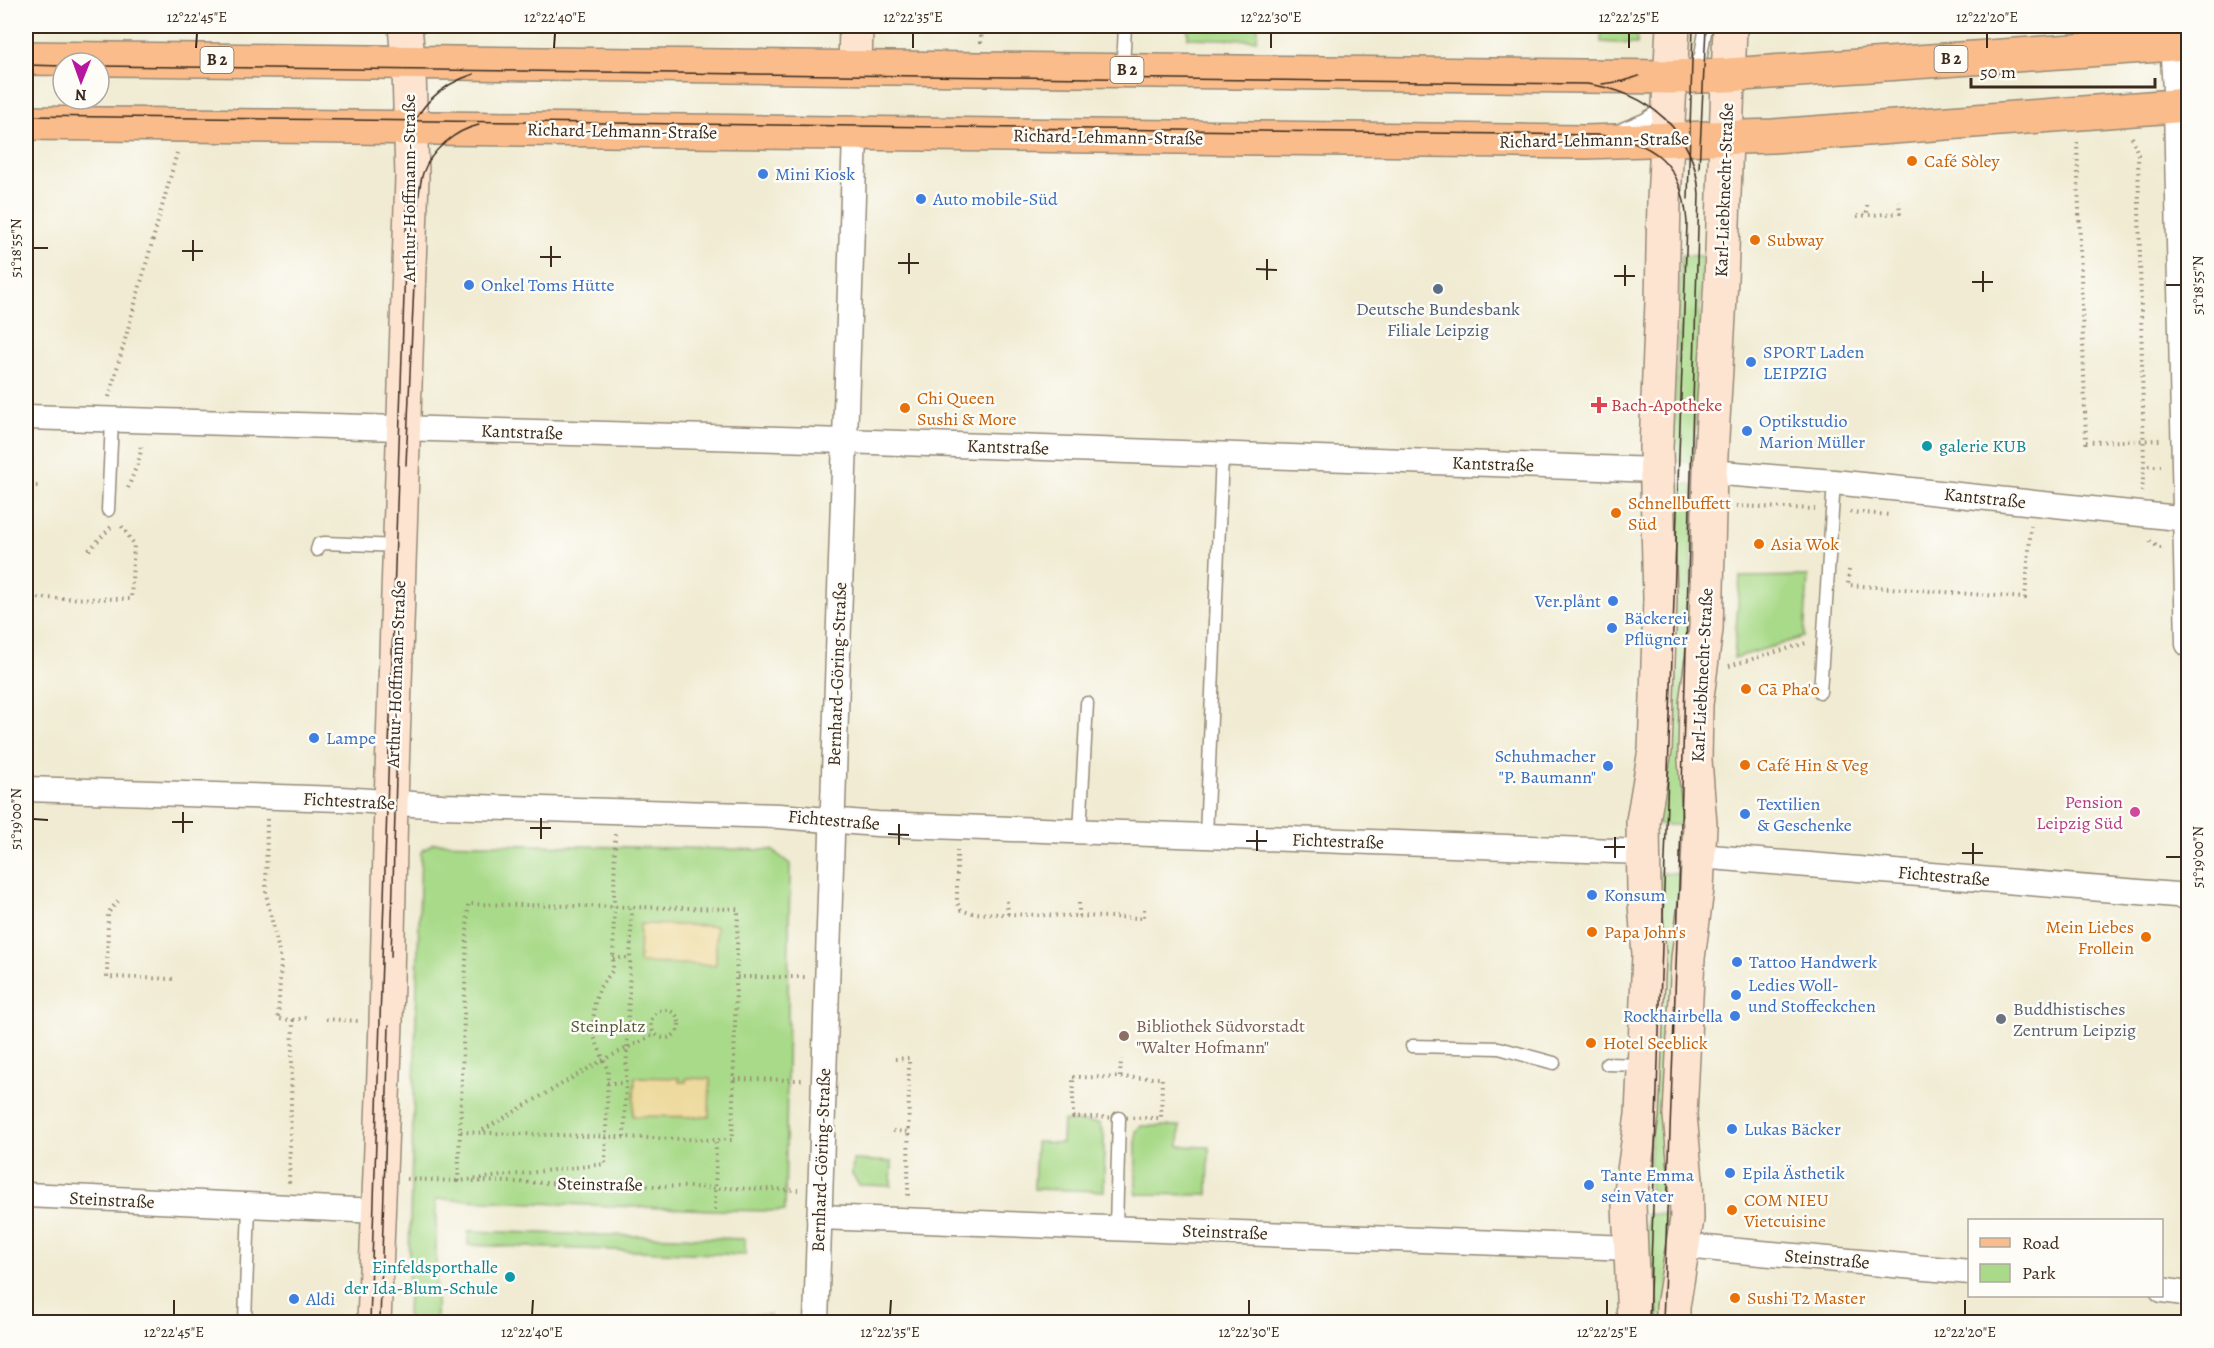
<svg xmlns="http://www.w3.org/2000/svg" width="2214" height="1348" font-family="Alegreya,serif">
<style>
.green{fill:#a9da89;stroke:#728254;stroke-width:1.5}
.sand{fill:#eeda9e;stroke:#94825e;stroke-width:1.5}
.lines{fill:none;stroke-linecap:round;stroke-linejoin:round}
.lane-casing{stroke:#968a78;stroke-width:15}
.street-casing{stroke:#968a78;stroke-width:27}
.secondary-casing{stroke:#968a78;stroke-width:36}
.primary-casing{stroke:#968a78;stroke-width:36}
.path{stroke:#968a78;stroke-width:4;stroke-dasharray:1.5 4.5;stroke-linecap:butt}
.lane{stroke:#fff;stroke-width:12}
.street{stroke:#fff;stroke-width:24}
.secondary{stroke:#fde4d0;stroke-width:33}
.primary{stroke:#f9bc8a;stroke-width:33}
.tram{stroke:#3b2a1e;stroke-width:1.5}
.ticks{fill:none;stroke:#3b2a1e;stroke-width:2}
.food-dot{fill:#e8710a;stroke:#fdfcf7;stroke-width:2}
.shop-dot{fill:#3f7fe0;stroke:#fdfcf7;stroke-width:2}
.service-dot{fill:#5c6f8a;stroke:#fdfcf7;stroke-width:2}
.health-dot{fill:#e0444e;stroke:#fdfcf7;stroke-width:2}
.culture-dot{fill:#0f9aa8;stroke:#fdfcf7;stroke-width:2}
.hotel-dot{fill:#d1479c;stroke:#fdfcf7;stroke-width:2}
.worship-dot{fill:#6b7280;stroke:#fdfcf7;stroke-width:2}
.education-dot{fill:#8d6e63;stroke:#fdfcf7;stroke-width:2}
.labels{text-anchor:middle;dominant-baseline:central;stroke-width:5;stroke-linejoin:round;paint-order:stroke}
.shield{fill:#fdfcf7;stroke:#75695f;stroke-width:1.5}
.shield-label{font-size:16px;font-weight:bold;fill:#3b2a1e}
.street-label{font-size:18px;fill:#3b2a1e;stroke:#fdfcf7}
.food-label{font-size:18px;fill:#c56008;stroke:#fdfcf7;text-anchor:start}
.shop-label{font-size:18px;fill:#366cbe;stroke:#fdfcf7;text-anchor:start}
.service-label{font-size:18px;fill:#4e5e75;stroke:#fdfcf7}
.health-label{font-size:18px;fill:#be3a42;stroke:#fdfcf7;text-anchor:start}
.culture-label{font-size:18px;fill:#0d838f;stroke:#fdfcf7;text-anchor:start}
.hotel-label{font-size:18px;fill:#b23c85;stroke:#fdfcf7;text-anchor:end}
.worship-label{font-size:18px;fill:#5b616d;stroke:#fdfcf7;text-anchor:start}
.park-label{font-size:18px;fill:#565639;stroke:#fdfcf7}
.education-label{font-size:18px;fill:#785e54;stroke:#fdfcf7;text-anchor:start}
.neatline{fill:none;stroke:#3b2a1e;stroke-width:2}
.ticks-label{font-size:15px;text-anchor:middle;fill:#3b2a1e}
</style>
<rect width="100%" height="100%" fill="#fdfcf7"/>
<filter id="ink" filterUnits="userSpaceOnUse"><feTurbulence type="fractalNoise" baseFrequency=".0167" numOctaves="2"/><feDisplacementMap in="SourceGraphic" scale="12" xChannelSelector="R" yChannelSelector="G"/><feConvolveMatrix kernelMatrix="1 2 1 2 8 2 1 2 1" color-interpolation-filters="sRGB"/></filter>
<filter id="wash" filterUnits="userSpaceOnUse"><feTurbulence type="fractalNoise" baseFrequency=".008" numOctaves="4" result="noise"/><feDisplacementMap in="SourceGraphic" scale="24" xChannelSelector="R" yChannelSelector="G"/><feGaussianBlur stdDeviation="1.35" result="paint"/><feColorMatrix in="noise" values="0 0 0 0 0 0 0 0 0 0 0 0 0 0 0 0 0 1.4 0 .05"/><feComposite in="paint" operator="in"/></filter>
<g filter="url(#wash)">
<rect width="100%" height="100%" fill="#f0ebd2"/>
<g class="green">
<path d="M1188 26H1258L1257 40 1188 38Z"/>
<path d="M1602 26H1637V44L1601 42Z"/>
<path d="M1681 255 1702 256 1694 462 1673 461Z"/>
<path d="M1673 484 1694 485 1690 603 1695 623H1689V632L1695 633 1694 826 1651 824Z"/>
<path d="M1808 576 1804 637 1734 658 1740 577Z"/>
<path d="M433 843 772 850 790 864 785 1211 715 1210 436 1199V1322H407L421 852Z"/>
<path d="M1648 872 1692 874 1671 1198 1649 1197 1651 1109Z"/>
<path d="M1063 1121 1099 1123 1104 1135V1191L1034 1189 1036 1142 1062 1143Z"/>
<path d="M1141 1126H1180L1179 1146 1209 1147 1208 1195 1136 1194V1131Z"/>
<path d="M853 1160 892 1162 891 1186 859 1185 852 1175Z"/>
<path d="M1647 1214 1671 1215 1667 1322H1642Z"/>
<path d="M468 1231 745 1239V1255L468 1245Z"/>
<path d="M716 1314 770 1315V1322H716Z"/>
</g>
<g class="sand">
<path d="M640 924 716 926V965L639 963Z"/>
<path d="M635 1077 679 1078V1082H686V1078L710 1079 709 1117 633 1116Z"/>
</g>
</g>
<g filter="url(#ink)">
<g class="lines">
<defs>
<g id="lane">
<path d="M1123 69 1125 26"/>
<path d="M1693 73 1701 55 1706 26"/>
<path d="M1622 129 1644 120 1665 107"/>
<path d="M108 510 112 421"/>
<path d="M317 550 319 544 325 543 398 546"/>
<path d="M1820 692 1834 482"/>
<path d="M1080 832 1087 703"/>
<path d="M1206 836 1222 455"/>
<path d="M1412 1046 1499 1048 1554 1063"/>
<path d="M1607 1064 1642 1065"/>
<path d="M1116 1227 1119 1118"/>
<path d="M245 1322 249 1206"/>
</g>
<g id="street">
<path d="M2171 26 2176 106 2188 644"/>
<path d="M26 417 845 441 1656 470"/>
<path d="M1710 472 1834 482 2188 519"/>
<path d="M26 789 341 799 442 806 779 816 877 824 1643 852"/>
<path d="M1699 856 2188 896"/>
<path d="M26 1195 378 1211"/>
<path d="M819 1217 1631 1248"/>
<path d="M1684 1246 1970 1272"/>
<path d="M2162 1290 2188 1294"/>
<path d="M816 1322 855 135"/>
</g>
<g id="secondary">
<path d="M855 67 856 26"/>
<path d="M374 1322 386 1023 391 803 412 177 409 70 405 26"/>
<path d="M1634 1322 1629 1205 1642 1115 1649 954 1644 891 1643 821 1655 750 1657 697 1660 599 1656 448 1662 302 1664 200 1673 26"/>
<path d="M1673 1322V1307L1687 1219 1686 1180 1680 1115 1688 958 1697 889 1700 825 1695 760 1696 704 1706 629 1710 472 1721 280 1730 26"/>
</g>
<g id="primary">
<path d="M26 58 1671 77 1728 75 2188 43"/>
<path d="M26 123 1585 142 1773 136 2188 105"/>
</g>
</defs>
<use href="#lane" class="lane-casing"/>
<use href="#street" class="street-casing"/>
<use href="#secondary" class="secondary-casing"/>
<use href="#primary" class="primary-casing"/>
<g class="path">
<path d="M981 43 982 26"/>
<path d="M2132 137 2138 154 2144 466"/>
<path d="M2077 142 2086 442 2160 440"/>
<path d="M1867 205V215"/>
<path d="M1857 216 1900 213 1899 202"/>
<path d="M109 397 177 153"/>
<path d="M26 472 34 486H41"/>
<path d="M128 488 140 457 141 443"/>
<path d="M2142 492 2144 466H2161"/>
<path d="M1736 506 1815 509"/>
<path d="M1850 512 1890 515"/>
<path d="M2150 541 2159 548H2164"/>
<path d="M89 550 111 527"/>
<path d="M1849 570 1848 585 2025 598 2031 526"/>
<path d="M26 598 131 599 134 544 120 524"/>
<path d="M1729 666 1806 643"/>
<path d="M267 819 266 894 281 960 278 1019 293 1020 289 1185"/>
<path d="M957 850V902L961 910 970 913 1144 918V905"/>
<path d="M118 901 108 913 107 977 176 979"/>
<path d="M1007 901 1008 914"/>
<path d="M1079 903V916"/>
<path d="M613 958H630"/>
<path d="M737 977H805"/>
<circle cx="665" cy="1024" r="14"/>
<path d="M326 1019 358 1021"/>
<path d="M293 1020 306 1018"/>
<path d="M895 1059 909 1058 908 1197"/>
<path d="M1073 1077 1162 1078 1161 1118 1073 1117Z"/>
<path d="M1120 1077 1121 1059"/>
<path d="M734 1079 802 1080"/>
<path d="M607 1083H626"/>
<path d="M483 1130 603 1060 655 1034"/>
<path d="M893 1131 908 1132"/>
<path d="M460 1132 458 1181 605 1164 608 1071 593 1034V1024L595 1001 600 987 613 970 615 834"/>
<path d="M624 1137 632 907"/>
<path d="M407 1179 459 1181"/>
<path d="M473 1181 798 1190"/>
<path d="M715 1210 716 1140H732L738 909 468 904 460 1132 716 1140"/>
</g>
<use href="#lane" class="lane"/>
<use href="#street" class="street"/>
<use href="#secondary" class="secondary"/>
<use href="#primary" class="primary"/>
<g class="tram">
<path d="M26 65 63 66"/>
<path d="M99 66 1587 84C1648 92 1695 131 1699 194L1680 857 1663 1322"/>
<path d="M1602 84 1624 81 1639 76"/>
<path d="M26 116 1598 135C1654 140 1683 164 1687 223L1649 1322"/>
<path d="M1699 169 1706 28"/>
<path d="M1688 199 1693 26"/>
<path d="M406 465 417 216C418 202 419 186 423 173 431 150 456 130 479 125"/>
<path d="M391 957 397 741"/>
<path d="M370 1322 409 143C413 108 442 84 474 74"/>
<path d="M380 1322 389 1025"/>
</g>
</g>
</g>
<path class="ticks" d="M196 48 197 33M554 48 555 33M913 48V33M1271 48V33M1629 48V33M1987 48V33M33 248H48M182 251H203M540 257H561M193 261V240M898 263H919M551 267V246M1256 269 1277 270M909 274V253M1614 276H1635M1267 280V259M1972 282H1993M2166 285H2181M1625 286V265M1983 292V271M33 819 48 820M172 822H193M530 828H551M183 833V812M888 834 909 835M541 839V818M1246 841H1267M899 845V824M1604 847H1625M1257 851V830M1962 853H1983M2166 857H2181M1615 858V837M1973 864V843M174 1315V1300M532 1315 533 1300M890 1315 891 1300M1249 1315V1300M1607 1315V1300M1965 1315V1300"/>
<g class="food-dot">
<circle cx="1912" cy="161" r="6"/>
<circle cx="1755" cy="240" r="6"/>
<circle cx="905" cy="408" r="6"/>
<circle cx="1616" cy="513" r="6"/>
<circle cx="1759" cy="544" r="6"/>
<circle cx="1746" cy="689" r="6"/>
<circle cx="1745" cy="765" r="6"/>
<circle cx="1592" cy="932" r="6"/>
<circle cx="2146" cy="937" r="6"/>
<circle cx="1591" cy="1043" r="6"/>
<circle cx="1732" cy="1210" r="6"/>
<circle cx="1735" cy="1298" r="6"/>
</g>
<g class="shop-dot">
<circle cx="763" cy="174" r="6"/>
<circle cx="921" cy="199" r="6"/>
<circle cx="469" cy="285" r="6"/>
<circle cx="1751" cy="362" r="6"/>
<circle cx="1747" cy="431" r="6"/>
<circle cx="1613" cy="601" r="6"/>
<circle cx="1612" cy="628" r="6"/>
<circle cx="314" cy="738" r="6"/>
<circle cx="1608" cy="766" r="6"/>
<circle cx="1745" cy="814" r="6"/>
<circle cx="1592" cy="895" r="6"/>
<circle cx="1737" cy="962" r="6"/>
<circle cx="1736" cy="995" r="6"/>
<circle cx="1735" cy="1016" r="6"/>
<circle cx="1732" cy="1129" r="6"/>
<circle cx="1730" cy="1173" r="6"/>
<circle cx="1589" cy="1185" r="6"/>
<circle cx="294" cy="1299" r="6"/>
</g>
<circle class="service-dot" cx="1438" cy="289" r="6"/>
<path class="health-dot" d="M1596 396h6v6h6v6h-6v6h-6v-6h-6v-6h6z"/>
<g class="culture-dot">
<circle cx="1927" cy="446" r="6"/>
<circle cx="510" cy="1277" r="6"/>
</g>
<circle class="hotel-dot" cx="2135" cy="812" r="6"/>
<circle class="worship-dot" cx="2001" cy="1019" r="6"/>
<circle class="education-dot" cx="1124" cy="1036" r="6"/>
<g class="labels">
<g class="shield">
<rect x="1934.5" y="46" width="33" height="26" rx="4.5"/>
<rect x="200.5" y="47" width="33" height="26" rx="4.5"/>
<rect x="1110.5" y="57" width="33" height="26" rx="4.5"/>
</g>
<g class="shield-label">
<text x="1951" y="59">B 2</text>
<text x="217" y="60">B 2</text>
<text x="1127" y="70">B 2</text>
</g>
<g class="street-label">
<text transform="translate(622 131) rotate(1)">Richard-Lehmann-Straße</text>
<text transform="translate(1108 137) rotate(1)">Richard-Lehmann-Straße</text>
<text transform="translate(1594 140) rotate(-1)">Richard-Lehmann-Straße</text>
<text transform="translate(409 188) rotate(-90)">Arthur-Hoffmann-Straße</text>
<text transform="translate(1724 190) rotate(-88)">Karl-Liebknecht-Straße</text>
<text transform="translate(522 432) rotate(2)">Kantstraße</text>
<text transform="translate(1008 447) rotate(2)">Kantstraße</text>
<text transform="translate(1493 464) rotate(2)">Kantstraße</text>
<text transform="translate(1985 498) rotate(6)">Kantstraße</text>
<text transform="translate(396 674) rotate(-88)">Arthur-Hoffmann-Straße</text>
<text transform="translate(837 674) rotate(-88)">Bernhard-Göring-Straße</text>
<text transform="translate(1702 675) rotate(-87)">Karl-Liebknecht-Straße</text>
<text transform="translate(349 801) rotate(3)">Fichtestraße</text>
<text transform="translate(834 820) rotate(5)">Fichtestraße</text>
<text transform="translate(1338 841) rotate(2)">Fichtestraße</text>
<text transform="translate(1944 876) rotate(5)">Fichtestraße</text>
<text transform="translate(821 1160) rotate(-88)">Bernhard-Göring-Straße</text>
<text transform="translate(600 1184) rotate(1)">Steinstraße</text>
<text transform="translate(112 1200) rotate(3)">Steinstraße</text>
<text transform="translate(1225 1232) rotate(2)">Steinstraße</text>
<text transform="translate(1827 1259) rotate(5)">Steinstraße</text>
</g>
<g class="food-label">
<text x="1924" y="161">Café Sòley</text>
<text x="1767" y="240">Subway</text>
<text x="917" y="398">Chi Queen<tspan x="917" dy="21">Sushi &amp; More</tspan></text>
<text x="1628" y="503">Schnellbuffett<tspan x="1628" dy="21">Süd</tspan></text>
<text x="1771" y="544">Asia Wok</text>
<text x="1758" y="689">Cā Pha'o</text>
<text x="1757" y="765">Café Hin &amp; Veg</text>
<text x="2134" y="927" text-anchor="end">Mein Liebes<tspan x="2134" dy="21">Frollein</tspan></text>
<text x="1604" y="932">Papa John's</text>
<text x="1603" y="1043">Hotel Seeblick</text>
<text x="1744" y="1200">COM NIEU<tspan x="1744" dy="21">Vietcuisine</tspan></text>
<text x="1747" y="1298">Sushi T2 Master</text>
</g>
<g class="shop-label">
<text x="775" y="174">Mini Kiosk</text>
<text x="933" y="199">Auto mobile-Süd</text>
<text x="481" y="285">Onkel Toms Hütte</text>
<text x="1763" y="352">SPORT Laden<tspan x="1763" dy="21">LEIPZIG</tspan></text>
<text x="1759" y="421">Optikstudio<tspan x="1759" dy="21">Marion Müller</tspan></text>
<text x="1601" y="601" text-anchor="end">Ver.plånt</text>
<text x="1624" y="618">Bäckerei<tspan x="1624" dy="21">Pflügner</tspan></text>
<text x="326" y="738">Lampe</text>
<text x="1596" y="756" text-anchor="end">Schuhmacher<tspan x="1596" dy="21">"P. Baumann"</tspan></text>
<text x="1757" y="804">Textilien<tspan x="1757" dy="21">&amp; Geschenke</tspan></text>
<text x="1604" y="895">Konsum</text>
<text x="1749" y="962">Tattoo Handwerk</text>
<text x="1748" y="985">Ledies Woll-<tspan x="1748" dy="21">und Stoffeckchen</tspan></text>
<text x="1723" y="1016" text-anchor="end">Rockhairbella</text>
<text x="1744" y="1129">Lukas Bäcker</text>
<text x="1742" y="1173">Epila Ästhetik</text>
<text x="1601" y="1175">Tante Emma<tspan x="1601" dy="21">sein Vater</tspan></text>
<text x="306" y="1299">Aldi</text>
</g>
<g class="service-label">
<text x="1438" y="309">Deutsche Bundesbank<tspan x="1438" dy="21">Filiale Leipzig</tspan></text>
</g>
<g class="health-label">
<text x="1611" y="405">Bach-Apotheke</text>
</g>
<g class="culture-label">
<text x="1939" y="446">galerie KUB</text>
<text x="498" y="1267" text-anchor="end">Einfeldsporthalle<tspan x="498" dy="21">der Ida-Blum-Schule</tspan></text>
</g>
<g class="hotel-label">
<text x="2123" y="802">Pension<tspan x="2123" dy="21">Leipzig Süd</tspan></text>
</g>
<g class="worship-label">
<text x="2013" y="1009">Buddhistisches<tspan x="2013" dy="21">Zentrum Leipzig</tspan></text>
</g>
<g class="park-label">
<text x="608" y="1026">Steinplatz</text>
</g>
<g class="education-label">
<text x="1136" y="1026">Bibliothek Südvorstadt<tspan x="1136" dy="21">"Walter Hofmann"</tspan></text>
</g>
</g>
<rect width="2214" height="1348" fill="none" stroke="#fdfcf7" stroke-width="66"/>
<rect x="1968" y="1219" width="195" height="78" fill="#fdfcf7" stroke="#afa8a0" stroke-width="1.5"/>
<rect x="1980" y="1238" width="30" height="9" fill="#f9bc8a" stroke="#afa8a0" stroke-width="1.5"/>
<text x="2022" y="1249" font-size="18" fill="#3b2a1e">Road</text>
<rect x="1980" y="1264" width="30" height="18" fill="#a9da89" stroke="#afa8a0" stroke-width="1.5"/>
<text x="2022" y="1279" font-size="18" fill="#3b2a1e">Park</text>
<g transform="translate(81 81) rotate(181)"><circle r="28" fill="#fdfcf7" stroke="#afa8a0" stroke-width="1.5"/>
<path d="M0-4.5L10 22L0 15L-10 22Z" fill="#b5179e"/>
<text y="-9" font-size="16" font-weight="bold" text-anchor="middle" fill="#3b2a1e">N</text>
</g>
<path d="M1971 78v9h184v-9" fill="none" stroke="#3b2a1e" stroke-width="3"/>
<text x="1980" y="78" font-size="18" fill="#3b2a1e" stroke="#fdfcf7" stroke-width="4.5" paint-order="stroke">50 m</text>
<rect x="33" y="33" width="2148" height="1282" class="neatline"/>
<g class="ticks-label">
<text x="197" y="22">12°22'45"E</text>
<text x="555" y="22">12°22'40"E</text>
<text x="913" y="22">12°22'35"E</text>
<text x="1271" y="22">12°22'30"E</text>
<text x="1629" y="22">12°22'25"E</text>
<text x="1987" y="22">12°22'20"E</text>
<text transform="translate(16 248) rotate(-90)" y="5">51°18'55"N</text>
<text transform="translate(2198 285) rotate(-90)" y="5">51°18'55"N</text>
<text transform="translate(16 819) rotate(-90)" y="5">51°19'00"N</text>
<text transform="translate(2198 857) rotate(-90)" y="5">51°19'00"N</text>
<text x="174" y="1337">12°22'45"E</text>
<text x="532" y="1337">12°22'40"E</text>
<text x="890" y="1337">12°22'35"E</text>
<text x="1249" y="1337">12°22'30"E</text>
<text x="1607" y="1337">12°22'25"E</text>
<text x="1965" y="1337">12°22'20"E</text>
</g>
</svg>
